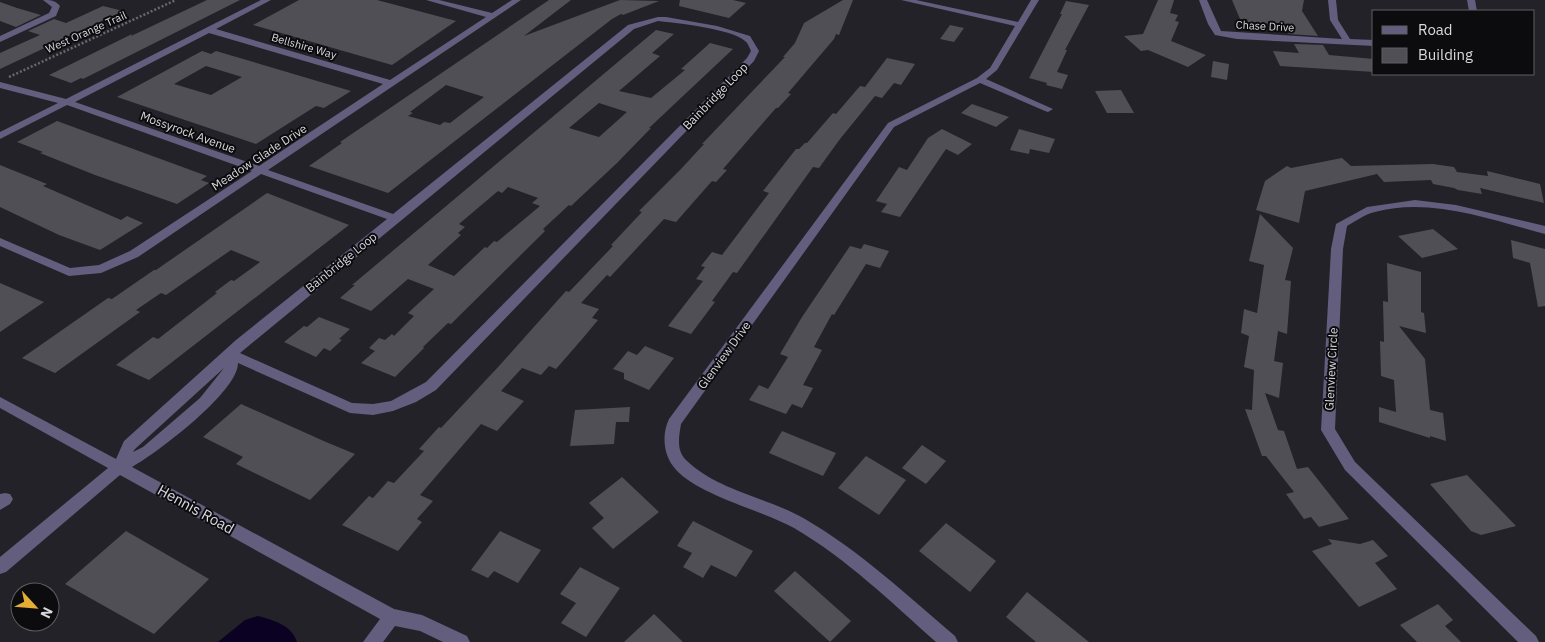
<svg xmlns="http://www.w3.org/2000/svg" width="1545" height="642" font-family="'IBM Plex Sans',sans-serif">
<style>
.water{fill:#0b0123}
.building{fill:#504f56;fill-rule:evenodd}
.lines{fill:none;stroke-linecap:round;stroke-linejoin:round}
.path{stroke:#69686e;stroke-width:2.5;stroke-dasharray:2 2;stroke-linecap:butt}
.minor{fill:#635d7e;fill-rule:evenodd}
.labels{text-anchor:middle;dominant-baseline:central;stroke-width:4;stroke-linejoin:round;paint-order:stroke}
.far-street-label{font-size:11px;fill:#d9d8dd;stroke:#0c0c0f}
.street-label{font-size:12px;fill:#d9d8dd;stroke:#0c0c0f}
.near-street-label{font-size:15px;fill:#d9d8dd;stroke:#0c0c0f}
</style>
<rect width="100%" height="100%" fill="#232229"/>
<path class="water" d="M258 616C273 620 292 625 297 642H218L245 620Z"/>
<g class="building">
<path d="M207 0H240L83 79 81 78 71 83 49 75 132 34 131 36Z"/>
<path d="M299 0H377L456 21 392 65 253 25Z"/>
<path d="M549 0H571L524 36 620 0 659 1 623 15 621 14 612 19 388 193 309 166 342 143 340 142ZM446 85 484 97 450 123 444 122 440 125 408 116 413 113 410 112Z"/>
<path d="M680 0H733L746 3 729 18 679 6Z"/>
<path d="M843 0H853L839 35 836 34 834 39 788 93 791 94 778 108H776L723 169 727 170 716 182 712 181 676 222 664 219 610 277 607 275 581 303 599 309 592 318 598 320 583 338 556 369 549 366 541 375 522 368 501 391 524 401 497 431 481 424 420 495 433 501 417 519 422 522 398 551 342 525 369 496 373 498 388 481 394 483 424 451 419 449 439 427 441 428 499 366 566 291 569 292 613 246 611 245 642 212 639 211 681 169 704 144H702L785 57H783L795 43 804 23Z"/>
<path d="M1158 0H1174L1170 13 1178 15 1175 21 1179 22 1171 41 1206 55 1188 67 1148 50 1141 51 1124 36 1143 34Z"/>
<path d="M1232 0H1304L1302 11 1318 36 1289 34 1284 25 1248 22 1247 19H1240Z"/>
<path d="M1066 1 1089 5 1065 50H1067L1057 72 1068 75 1062 89 1046 85 1047 83 1029 78 1062 14H1060Z"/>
<path d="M0 2 17 8 41 15 16 27 0 21Z"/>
<path d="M103 6 123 11 0 69V53L40 35 28 31 54 19 66 23Z"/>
<path d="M950 25 964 28 954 42 940 39Z"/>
<path d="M656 30 674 34 652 53 660 56 619 91 651 98 685 70 681 69 710 43 733 49 649 128H651L617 163 571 206 569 205 543 229 545 231 539 237 451 324 448 323 423 347 424 348 395 377 361 363 375 351 369 348 379 338 385 340 392 334 394 336 414 316 408 313 434 289 408 279 371 311 340 298 355 285H352ZM599 103 627 112 599 137 569 128ZM508 187 538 198 532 203 540 206 497 242 494 241 487 248 485 247 454 276 428 265 461 235 458 233 465 227 459 224 498 191 502 193Z"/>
<path d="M1294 44 1323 45 1329 55 1374 59V72L1280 66 1273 51 1299 53Z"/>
<path d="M202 51 211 54 216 51 351 91 324 108 316 106 256 144 117 97ZM206 66 242 77 211 95 174 84Z"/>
<path d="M887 58 915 64 901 85 894 83 882 98 875 96 840 139 819 168 813 167 737 273 733 272 712 301 715 302 691 334 668 326 703 281 696 279 705 267 701 266 712 252 722 255 769 193 763 191 796 149H799L805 143H807L833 113 836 114 860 86 865 87Z"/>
<path d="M1213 61 1229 64 1227 80 1211 77Z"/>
<path d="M1121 90 1134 113H1107L1095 91Z"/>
<path d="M972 104 1009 117 996 127 961 113Z"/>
<path d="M57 121 207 176 201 180 209 183 177 204 95 175 40 153 43 152 17 142Z"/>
<path d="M942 129 972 144 958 155 946 149 900 217 881 212 887 204 876 201 899 167 907 170 928 138Z"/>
<path d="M1019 129 1055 139 1049 153 1030 149 1029 154 1010 150Z"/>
<path d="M1342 158 1351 166 1433 164 1454 167 1457 172 1488 176 1487 171 1540 184 1544 203 1480 188 1482 194 1458 190 1454 188 1433 184 1431 180 1384 182 1377 174 1305 191 1299 223 1256 210 1265 181 1287 166 1291 168Z"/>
<path d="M0 165 47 184 43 186 121 220 127 216 143 223 100 250 59 235 0 207Z"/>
<path d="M267 193 349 225 149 380 116 365 153 337 158 339 217 293 215 292 231 280 234 281 260 262 231 250 166 295 161 293 136 310 140 312 55 373 22 358 108 298 112 299 154 270H156Z"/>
<path d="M1260 214 1293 248 1285 280 1291 281 1287 334 1278 331 1274 361 1283 363 1279 398 1265 393 1278 430 1284 431 1297 469 1308 467 1349 519 1319 527 1311 517 1304 519 1286 494 1294 492 1266 456H1262L1245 409 1252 410 1254 370 1244 367 1249 336 1241 333 1244 309 1257 313 1264 265 1249 261Z"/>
<path d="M1433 229 1458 249 1422 258 1398 236Z"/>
<path d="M1511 240 1545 249V306L1538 307 1530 263 1513 258Z"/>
<path d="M864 244 889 251 880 268 866 264 834 315 832 314 814 347 822 350 803 385 813 388 802 408 792 404 786 414 749 400 759 385 768 389 788 357 780 354 802 317 850 246 861 249Z"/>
<path d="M1387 263 1421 272V312L1424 313 1426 333 1399 326 1425 359 1430 410 1443 413 1446 441 1430 436V438L1379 422V407L1396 412 1394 380 1381 376 1380 341 1384 342 1383 301 1388 302Z"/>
<path d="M0 283 44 302 0 332Z"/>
<path d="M319 317 350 329 339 339 342 340 330 351 324 348 316 357 284 342 304 326 307 327Z"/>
<path d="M645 346 674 358 649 390 624 379V373L613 369 628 351 637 355Z"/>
<path d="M241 404 326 442 355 454 310 500 236 464 243 457 203 437Z"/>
<path d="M630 407 629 422H616L614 444 570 446 575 410Z"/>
<path d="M782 431 836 453 823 476 769 453Z"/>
<path d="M922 445 946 461 926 484 902 468Z"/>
<path d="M866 456 906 480 879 515 838 488Z"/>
<path d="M1467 475 1516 526 1481 535 1471 531 1430 484Z"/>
<path d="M622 477 659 512 613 549 592 528 604 518 589 503Z"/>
<path d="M693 521 753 551 736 577 711 565 703 578 683 567 692 553 677 546Z"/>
<path d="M946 523 996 561 970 592 919 551Z"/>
<path d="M126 531 209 579 154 634 65 584Z"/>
<path d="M500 531 541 550 518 583 494 571 488 578 471 570Z"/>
<path d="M1328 539 1360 544 1373 540 1388 556 1375 563 1397 589 1359 607 1312 551 1332 544Z"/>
<path d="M580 567 620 588 586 637 561 623 576 603 560 594Z"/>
<path d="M795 571 851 621 830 642 774 591Z"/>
<path d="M1027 592 1089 642H1036L1006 617Z"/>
<path d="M1438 604 1453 620 1445 626 1461 642H1417L1400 625Z"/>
<path d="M654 614 683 642H624Z"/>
</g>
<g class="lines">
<path class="path" d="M9 77 176 0"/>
<g class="minor">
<path d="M43 0C50 0 55 0 60 6L56 16 0 42V36L49 13 52 7Z"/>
<path d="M261 0H271L216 29 390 80 486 17 426 0H439L492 13 512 0H521L268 170 393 214 628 25 658 17H666L717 26 750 36 759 51 754 61 436 390 416 402 393 411 373 415 350 413 238 363C238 392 157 453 132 467L394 609 422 615 467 636 470 642H443L420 631 395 626 383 642H363L380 619 120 475 6 572 0 574V557L108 468 0 408V397L116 459 124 441 236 340 387 219 261 174 138 257 101 273 69 276 0 246V238L70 268 99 265 130 251 252 171 67 105 0 139V132L58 103 0 88V82L66 99ZM658 21C677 23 732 29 745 41 748 43 749 47 751 51L747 58 426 382 391 401 373 404 352 403 240 353 634 29ZM209 33 383 84 259 166 75 102ZM224 368 200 398 143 447 133 452 135 449Z"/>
<path d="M901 0H916L1018 22 1031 0H1039L997 70 986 79 1053 109 1048 112 1045 111 980 83 894 127 681 424C679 437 676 450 686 460 718 491 767 497 805 519 860 551 907 595 955 636L958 642H936C891 602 847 559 794 528 762 510 693 494 673 466 663 453 662 433 669 419L888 123 977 78 990 68 1015 26Z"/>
<path d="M1199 0H1207L1221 31 1342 39 1330 20 1328 0H1336L1338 20 1350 39 1374 40V46L1237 39 1215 35 1208 24Z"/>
<path d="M1467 0H1475L1477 11H1469Z"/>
<path d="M1415 200 1456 205 1545 226V234C1491 220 1431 197 1375 212 1365 214 1356 221 1347 226L1343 249 1335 429 1355 462 1536 636 1539 642H1518L1345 470 1321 430 1331 249 1336 224 1367 207Z"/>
<path d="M5 493 10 494 13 499 10 504 0 510V494Z"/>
</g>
</g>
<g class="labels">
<g class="far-street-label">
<text transform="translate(1265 26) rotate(3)">Chase Drive</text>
<text transform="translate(86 32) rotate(-24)">West Orange Trail</text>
<text transform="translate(304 46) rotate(16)">Bellshire Way</text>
</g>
<g class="street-label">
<text transform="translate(715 96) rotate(-46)">Bainbridge Loop</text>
<text transform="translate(188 132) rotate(20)">Mossyrock Avenue</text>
<text transform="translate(259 157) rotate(-33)">Meadow Glade Drive</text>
<text transform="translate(341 262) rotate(-39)">Bainbridge Loop</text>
<text transform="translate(724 355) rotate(-54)">Glenview Drive</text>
<text transform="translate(1331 369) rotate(-87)">Glenview Circle</text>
</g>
<g class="near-street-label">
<text transform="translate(196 509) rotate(29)">Hennis Road</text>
</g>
</g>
<rect x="1372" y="10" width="162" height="65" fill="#0c0c0f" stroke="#5e5e61"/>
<rect x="1382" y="26" width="25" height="8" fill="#635d7e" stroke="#5e5e61"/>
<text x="1418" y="35" font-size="15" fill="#d9d8dd">Road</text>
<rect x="1382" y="48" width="25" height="15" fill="#504f56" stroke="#5e5e61"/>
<text x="1418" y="60" font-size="15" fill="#d9d8dd">Building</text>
<g transform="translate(35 607) rotate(116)"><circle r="24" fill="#0c0c0f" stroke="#5e5e61"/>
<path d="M0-4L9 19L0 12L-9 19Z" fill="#e5ad35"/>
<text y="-8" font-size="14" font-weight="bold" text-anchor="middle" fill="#d9d8dd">N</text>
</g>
</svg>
